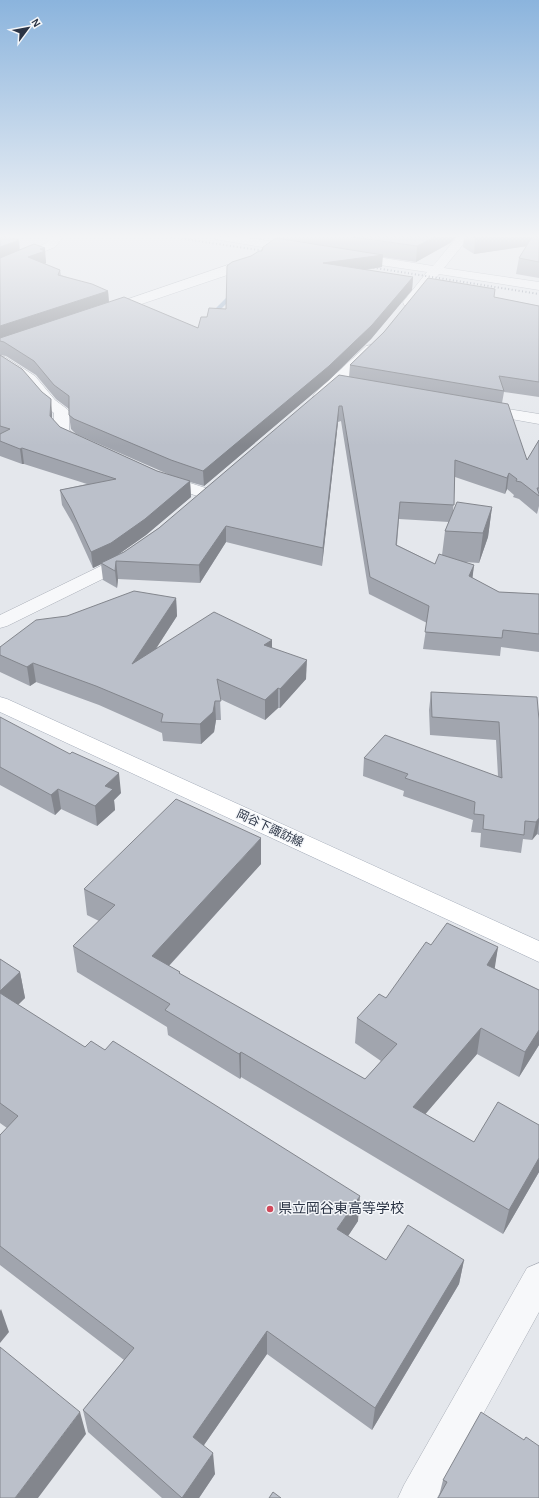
<svg xmlns="http://www.w3.org/2000/svg" width="539" height="1498" font-family="'Alegreya Sans','Noto Sans JP',sans-serif">
<style>
.lines{fill:none;stroke-linecap:round;stroke-linejoin:round}
.stream{fill:#9fb4cc;fill-rule:evenodd}
.minor-casing{stroke:#a9aeb7;stroke-width:1}
.major-casing{stroke:#a3abb8;stroke-width:1}
.minor{fill:#f7f8fa;fill-rule:evenodd}
.major{fill:#fff;fill-rule:evenodd}
.rail{stroke:#7d8696;stroke-width:2;stroke-dasharray:1 2.5;stroke-linecap:butt}
.wall{fill:#a1a5ae;fill-rule:evenodd}
.shaded-wall{fill:#83868d}
.building{fill:#bbc0ca;stroke:#83868d}
.poi-dot{fill:#d1495b;stroke:#f4f6f9;stroke-width:1.5}
.labels{text-anchor:middle;dominant-baseline:central;stroke-width:3;stroke-linejoin:round;paint-order:stroke}
.street-label{font-size:12px;fill:#2b3445;stroke:#f4f6f9}
.near-poi-label{font-size:14px;fill:#2b3445;stroke:#f4f6f9;text-anchor:start}
</style>
<rect width="100%" height="100%" fill="#e4e7ec"/>
<g class="lines">
<path class="stream" d="M236 292 238 293V295L234 296 212 318H208V316L230 294Z"/>
<defs>
<g id="minor">
<path d="M51 237H63L55 247 0 270V262L47 243Z"/>
<path d="M214 237H241L298 245 302 247 304 249 302 251 298 253 220 240 216 239Z"/>
<path d="M457 237H469L444 268 539 282V290L439 274 414 305H404L403 302 427 272 353 261 349 260 347 257 349 254 353 253 433 266Z"/>
<path d="M254 256 258 257 260 260 251 267 112 314H102L100 311 102 308Z"/>
<path d="M371 345 376 346 378 349 376 352 325 399 320 400 315 399 313 396 315 393 366 346Z"/>
<path d="M0 356 5 357 35 376 55 400 67 409 70 412 69 430C75 435 86 438 91 445L89 448C79 451 55 441 53 430 53 425 54 419 54 413L45 406 25 382 0 366Z"/>
<path d="M483 405 539 414V424L478 413 475 410 478 407Z"/>
<path d="M162 474 212 490 214 494 212 498 206 499 156 482 154 479 156 476Z"/>
<path d="M129 552 135 553 138 557 125 568 7 626 0 628V615L113 560 123 553Z"/>
<path d="M539 1263V1312L437 1498H398L404 1485 527 1268Z"/>
</g>
<path id="major" d="M0 697 7 699 539 941V962L0 712Z"/>
</defs>
<use href="#minor" class="minor-casing"/>
<use href="#major" class="major-casing"/>
<use href="#minor" class="minor"/>
<use href="#major" class="major"/>
<g class="rail">
<path d="M171 237 272 252"/>
<path d="M363 266 539 294"/>
</g>
</g>
<g class="wall">
<path d="M0 237 20 250 46 260V263L45 264 60 270 61 275 108 291 109 302 198 328 207 317 226 309 251 256 262 251 277 238V237H456L450 243 416 262 382 257V267L366 270 413 277 412 290 371 339 329 380 204 486 190 482 191 497 146 535 116 556 124 552 159 528 349 377 350 365 494 297 539 306V397L504 392 502 403 527 460 539 440V506L537 514 519 499 513 497 514 495 507 489 505 494 455 477 453 512 492 507 488 537 479 563 465 562 474 565 472 578 499 592 539 594V652L501 647 500 656 423 649 427 623 369 594 341 421 338 422 322 566 226 542 200 583 118 579 117 588 103 580 101 564 93 568 73 524 62 505 60 490 87 484 24 464H22L0 456V355L52 414V419L60 427 157 471 170 475 76 434 71 429 69 415V409L56 399 36 375 6 356 0 355ZM399 519 449 522 445 531 442 555 435 564 397 545Z"/>
<path d="M464 237H539V278L516 274 519 258 526 246 474 254 463 247Z"/>
<path d="M176 598 177 616 156 648 272 640V648L306 679 280 708H278L265 720 220 699 221 720H216L214 732 201 744 163 741 162 733 99 705 36 682 30 686 0 672V647L67 616Z"/>
<path d="M431 692 539 720V835L537 834 532 840 523 839 521 853 480 847 481 833 471 832 473 820 403 796 404 791 363 776 364 758 498 776 496 740 430 735 429 710Z"/>
<path d="M0 717 121 793 114 800 115 810 97 826 61 809 55 815 0 785Z"/>
<path d="M261 864 169 966 180 972V974L365 1079 381 1061 355 1043 357 1018 386 998 431 945 498 947 494 968 539 990V1045L519 1077 477 1054 425 1114 474 1142 539 1125V1172L503 1234 241 1077 240 1079 168 1035 167 1027 77 972 73 946 99 921 87 915 84 889Z"/>
<path d="M0 959 20 972 25 998 18 1005 358 1221 348 1236 386 1260H464L459 1284 372 1430 267 1354 204 1445 215 1474 199 1498H162L88 1432 83 1410 124 1360 0 1265V1135L7 1128 0 1123Z"/>
<path d="M524 1440 439 1496 443 1480Z"/>
</g>
<g class="shaded-wall">
<path d="M435 237H456L450 243 416 262 417 246Z"/>
<path d="M487 237H536L535 245 474 254 475 238Z"/>
<path d="M19 240 20 252 0 261V247Z"/>
<path d="M45 248 46 263 29 270 28 257 40 249Z"/>
<path d="M383 255 382 267 323 276V263Z"/>
<path d="M413 277 412 290 371 339 329 380 204 486 203 471Z"/>
<path d="M108 291 109 304 0 340V326Z"/>
<path d="M51 399 52 414V431L50 416Z"/>
<path d="M339 406 338 422 322 566 323 548Z"/>
<path d="M22 448 24 464H22L20 449Z"/>
<path d="M509 473 507 489 505 494 507 478Z"/>
<path d="M190 481 191 497 146 535 112 559 93 568 91 552Z"/>
<path d="M492 507 488 537 479 563 483 533Z"/>
<path d="M226 526V542L200 583 199 565Z"/>
<path d="M116 561 118 579 117 588 115 571Z"/>
<path d="M474 565 472 582 469 576Z"/>
<path d="M176 598 177 616 134 683 132 664Z"/>
<path d="M272 640V659L264 645Z"/>
<path d="M307 660 306 679 280 708V689Z"/>
<path d="M33 663 36 682 30 686 27 667Z"/>
<path d="M278 688V708L265 720V700Z"/>
<path d="M215 701 216 720 214 732 201 744 200 724Z"/>
<path d="M119 773 121 793 114 800 115 810 97 826 95 806 105 786Z"/>
<path d="M58 789 61 809 55 815 51 795Z"/>
<path d="M539 818V822L537 834 532 840 536 822Z"/>
<path d="M261 838V864L154 982 152 956Z"/>
<path d="M498 947 494 973 487 965Z"/>
<path d="M20 972 25 998 4 1018 0 999V991Z"/>
<path d="M481 1028 477 1054 410 1132 413 1107Z"/>
<path d="M539 1030V1045L519 1077 525 1052Z"/>
<path d="M241 1052V1077L240 1079 239 1054Z"/>
<path d="M539 1158V1172L503 1234 509 1210Z"/>
<path d="M360 1196 358 1221 336 1254 337 1229Z"/>
<path d="M464 1260 459 1284 372 1430 375 1408Z"/>
<path d="M1 1309 9 1332 0 1343V1311Z"/>
<path d="M267 1331V1354L195 1458 193 1437Z"/>
<path d="M80 1412 86 1434 38 1498H15Z"/>
<path d="M213 1453 215 1474 199 1498H182Z"/>
</g>
<g class="building">
<path d="M0 237H8L19 240 0 247Z"/>
<path d="M352 237H435L417 246Z"/>
<path d="M473 237H487L475 238Z"/>
<path d="M532 237H539V262L519 258Z"/>
<path d="M276 238 383 255 323 263 413 277 372 325 329 366 203 471 171 460 74 419 69 415V396L54 385 34 361 4 342 0 341V338L124 297 198 328 201 317H207L209 308 226 309 227 266 232 262 251 256 259 251H262L263 247Z"/>
<path d="M34 244 45 248 40 249 45 251 28 257 60 270 58 275 92 284 108 291 0 326V258Z"/>
<path d="M428 278 495 289 494 297 539 306V382L499 376 504 391 350 365 384 332Z"/>
<path d="M0 355 22 369 42 392 51 399 50 416 60 427 157 471 190 481 145 519 111 543 91 552 71 509 60 490 116 479 22 448 20 449 0 441V434L10 429 0 426Z"/>
<path d="M339 375 508 404 527 460 539 440V488H537L539 494V496L521 482 516 481 517 479 509 473 507 478 455 460 454 505 400 502 396 545 435 564 439 554 474 565 469 576 499 592 539 594V634L503 630 502 638 425 632 429 606 370 577 342 406H339L323 548 226 526 199 565 116 561 115 571 101 563 124 552 159 528Z"/>
<path d="M457 502 492 507 483 533 445 531Z"/>
<path d="M134 591 176 598 132 664 214 612 272 640 264 645 307 660 280 689 278 688 265 700 217 679 221 701H215L213 712 200 724 161 722 163 714 96 686 33 663 27 667 0 655V647L36 620 67 616Z"/>
<path d="M431 692 537 697 539 720V818L536 822 525 821 524 835 483 829 484 815 474 814 475 802 405 778 408 774 364 758 385 735 502 778 499 722 432 717Z"/>
<path d="M0 717 70 754 72 752 119 773 105 786 113 789 95 806 58 789 51 795 0 767Z"/>
<path d="M176 799 261 838 152 956 180 972 179 973 365 1079 397 1044 357 1018 379 994 386 998 426 942 431 945 447 923 498 947 487 965 539 990V1030L525 1052 481 1028 413 1107 474 1142 498 1102 539 1125V1158L509 1210 241 1052 239 1054 165 1010 170 1004 73 946 115 905 84 889Z"/>
<path d="M0 959 20 972 0 991Z"/>
<path d="M0 993 85 1047 91 1041 105 1050 113 1041 360 1196 337 1229 386 1260 408 1225 464 1260 375 1408 267 1331 193 1437 213 1453 182 1498 83 1410 134 1348 0 1246V1135L18 1116 0 1103Z"/>
<path d="M0 1347 80 1412 15 1498H0Z"/>
<path d="M481 1412 524 1440 526 1437 539 1446V1498H438L447 1482 443 1480Z"/>
<path d="M273 1492 281 1498H269Z"/>
</g>
<linearGradient id="sky" x2="0" y2="1"><stop stop-color="#8bb4dd"/><stop offset="0.53" stop-color="#f3f4f6"/><stop offset="1" stop-color="#f3f4f6" stop-opacity="0"/></linearGradient>
<rect width="539" height="446" fill="url(#sky)"/>
<circle class="poi-dot" cx="270" cy="1209" r="4"/>
<g class="labels">
<g class="street-label">
<text transform="translate(270 828) rotate(25)">岡谷下諏訪線</text>
</g>
<g class="near-poi-label">
<text x="278" y="1209">県立岡谷東高等学校</text>
</g>
</g>
<g transform="translate(28 28) rotate(58)" stroke="#f4f6f9" stroke-width="3" paint-order="stroke">
<path d="M0-3L7 15L0 10L-7 15Z" fill="#2b3445"/>
<text y="-6" font-size="11" font-weight="bold" text-anchor="middle" fill="#2b3445">N</text>
</g>
</svg>
